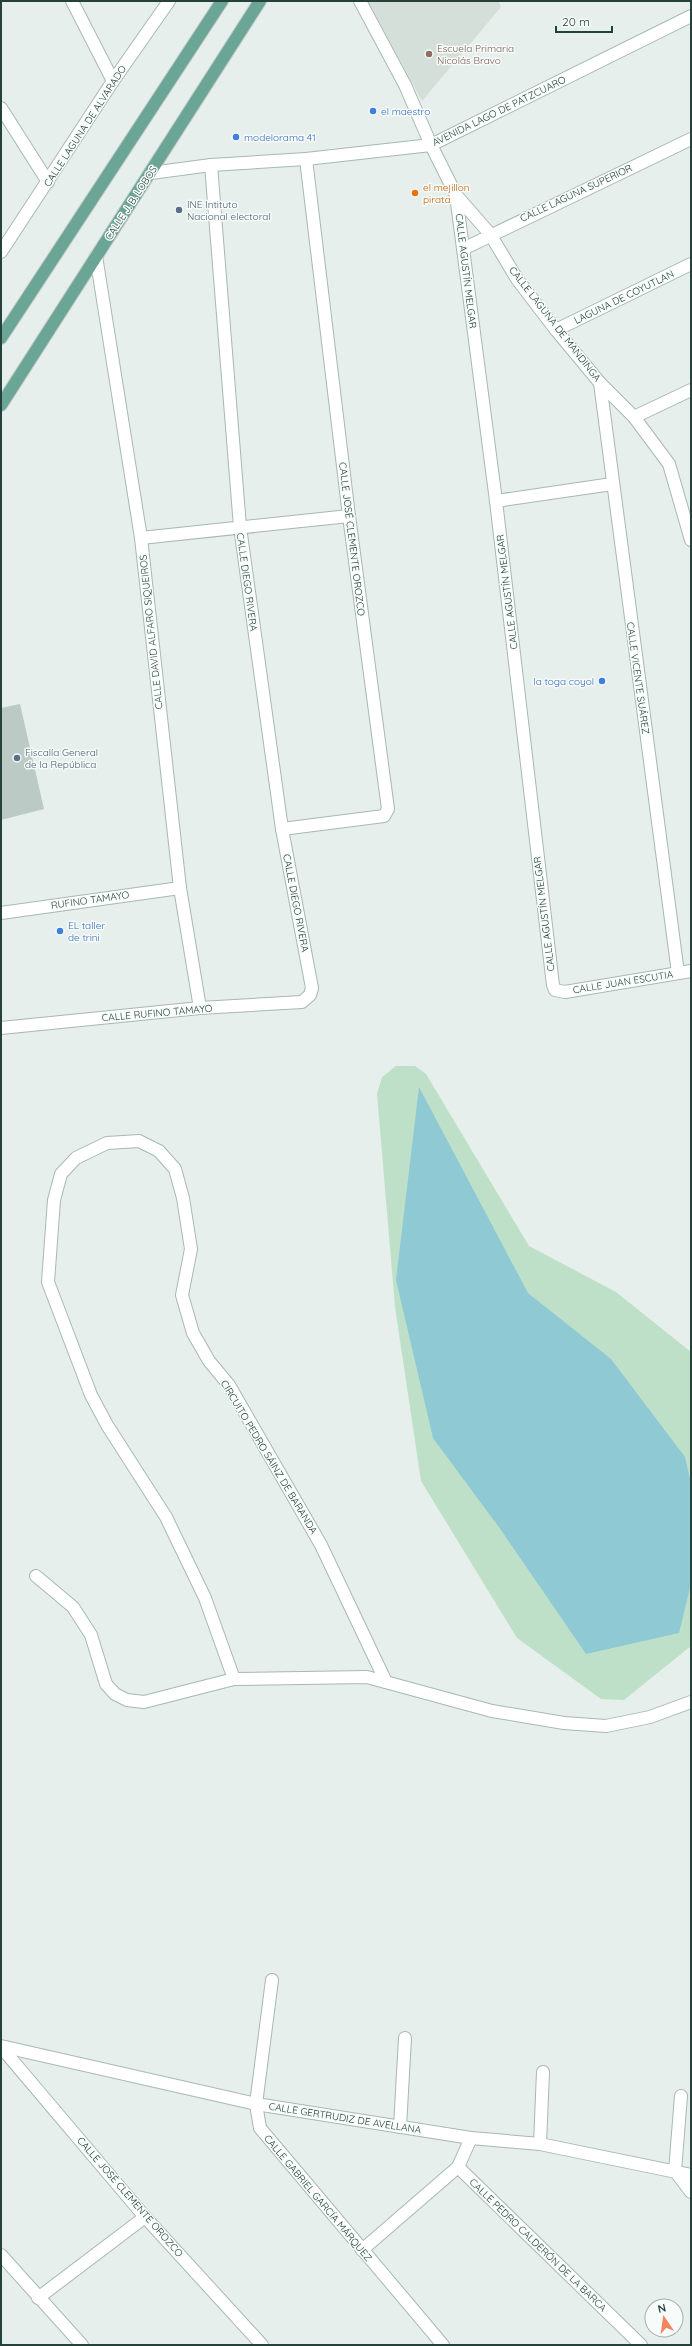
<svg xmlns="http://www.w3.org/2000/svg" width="692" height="2346" font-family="Quicksand,sans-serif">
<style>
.built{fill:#d4dfda}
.green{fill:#bfe0c8}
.water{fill:#8ec9d4}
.building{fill:#bbcac4}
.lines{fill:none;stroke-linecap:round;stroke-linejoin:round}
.minor-casing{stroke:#a8b8b2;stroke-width:14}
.major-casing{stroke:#c2cac8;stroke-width:14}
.minor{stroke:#fff;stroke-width:12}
.major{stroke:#6aa596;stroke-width:12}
.education-dot{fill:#8d6e63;stroke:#f7fbf9;stroke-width:1.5}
.shop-dot{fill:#3f7fe0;stroke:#f7fbf9;stroke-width:1.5}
.food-dot{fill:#e8710a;stroke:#f7fbf9;stroke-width:1.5}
.service-dot{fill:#5c6f8a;stroke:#f7fbf9;stroke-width:1.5}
.labels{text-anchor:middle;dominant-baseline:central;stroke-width:3;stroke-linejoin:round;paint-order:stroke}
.education-label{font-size:10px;fill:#785e54;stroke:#f7fbf9;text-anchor:start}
.shop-label{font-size:10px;fill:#366cbe;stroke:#f7fbf9;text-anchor:start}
.street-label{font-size:10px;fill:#24423a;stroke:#f7fbf9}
.food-label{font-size:10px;fill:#c56008;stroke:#f7fbf9;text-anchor:start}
.service-label{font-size:10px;fill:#4e5e75;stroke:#f7fbf9;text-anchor:start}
</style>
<rect width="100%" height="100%" fill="#e6efeb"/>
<path class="built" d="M368 1H502L499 2 501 7 422 101Z"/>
<path class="green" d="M396 1066H415L426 1074 529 1246 616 1292 691 1352V1646L624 1700 601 1699 517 1638 421 1481 395 1307 377 1094 382 1077Z"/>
<path class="water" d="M419 1087 528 1293 611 1359 685 1457 691 1483V1584L679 1633 586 1654 501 1530 433 1438 396 1280Z"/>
<path class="building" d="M20 704 44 809 1 820V708Z"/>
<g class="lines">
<defs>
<g id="minor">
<path d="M72 1 113 81"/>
<path d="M360 1 405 85 431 145 456 195 490 234 517 279 556 330 600 383 634 417 669 464 691 540"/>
<path d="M1 108 48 182"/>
<path d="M151 173 211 165 306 159 431 145 691 16"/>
<path d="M456 195 496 501 553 985 555 990 565 992 691 971"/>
<path d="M463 249 691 139"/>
<path d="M1 252 113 81 169 1"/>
<path d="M96 256 141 538 180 888 200 1008"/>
<path d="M556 330 691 264"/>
<path d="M600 383 678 973"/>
<path d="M634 417 691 390"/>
<path d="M496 501 612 484"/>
<path d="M141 538 349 516"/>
<path d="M282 829 384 816 388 809 349 516 306 159"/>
<path d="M1 913 180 888"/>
<path d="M1 1028 200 1008 302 1002 310 995 312 988 282 829 240 527 211 165"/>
<path d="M36 1576 73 1607 91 1635 106 1684 115 1694 127 1700 144 1702 234 1679 367 1677 492 1711 564 1723 606 1726 650 1717 691 1702"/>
<path d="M234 1679 205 1598 166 1517 107 1425 91 1395 48 1282 54 1200 61 1174 76 1158 107 1143 139 1141 159 1151 175 1169 183 1198 191 1249 182 1295 193 1333 209 1361 229 1385 321 1545 386 1682"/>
<path d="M272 1980 256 2104 260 2128 443 2345"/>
<path d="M1 2046 256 2104 471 2138 540 2144 691 2175"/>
<path d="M1 2047 145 2217 262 2345"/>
<path d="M681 2096 675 2171 691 2192"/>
<path d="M400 2127 405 2038"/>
<path d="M471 2138 458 2167 641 2345"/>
<path d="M540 2144 543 2072"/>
<path d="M362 2250 458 2167"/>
<path d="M1 2255 82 2345"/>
<path d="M38 2298 145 2217"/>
</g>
<g id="major">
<path d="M1 338 222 1"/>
<path d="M1 405 260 1"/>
</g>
</defs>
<use href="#minor" class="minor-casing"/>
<use href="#major" class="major-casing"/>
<use href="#minor" class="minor"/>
<use href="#major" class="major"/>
</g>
<circle class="education-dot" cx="429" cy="54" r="4"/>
<g class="shop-dot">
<circle cx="373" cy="111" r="4"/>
<circle cx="236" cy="137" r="4"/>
<circle cx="602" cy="681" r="4"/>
<circle cx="60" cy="931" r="4"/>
</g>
<circle class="food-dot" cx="415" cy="193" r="4"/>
<g class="service-dot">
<circle cx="179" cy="210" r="4"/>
<circle cx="17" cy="758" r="4"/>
</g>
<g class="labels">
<g class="education-label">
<text x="437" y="48">Escuela Primaria<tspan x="437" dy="12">Nicolás Bravo</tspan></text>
</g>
<g class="shop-label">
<text x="381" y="111">el maestro</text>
<text x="244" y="137">modelorama 41</text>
<text x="594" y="681" text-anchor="end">la toga coyol</text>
<text x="68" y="925">EL taller<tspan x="68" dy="12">de trini</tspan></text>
</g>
<g class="street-label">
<text transform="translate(499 111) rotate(-26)">AVENIDA LAGO DE PATZCUARO</text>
<text transform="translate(85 126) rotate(-57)">CALLE LAGUNA DE ALVARADO</text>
<text transform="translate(576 193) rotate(-25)">CALLE LAGUNA SUPERIOR</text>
<text transform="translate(131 203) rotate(-57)">CALLE J. B. LOBOS</text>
<text transform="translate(466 271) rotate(83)">CALLE AGUSTÍN MELGAR</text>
<text transform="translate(624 297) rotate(-26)">LAGUNA DE COYUTLAN</text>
<text transform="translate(555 324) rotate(52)">CALLE LAGUNA DE MANDINGA</text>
<text transform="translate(352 539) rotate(83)">CALLE JOSÉ CLEMENTE OROZCO</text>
<text transform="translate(247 582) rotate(82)">CALLE DIEGO RIVERA</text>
<text transform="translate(507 592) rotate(-97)">CALLE AGUSTÍN MELGAR</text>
<text transform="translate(151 632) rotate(-96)">CALLE DAVID ALFARO SIQUEIROS</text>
<text transform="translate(638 678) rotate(82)">CALLE VICENTE SUÁREZ</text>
<text transform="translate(90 900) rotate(-8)">RUFINO TAMAYO</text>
<text transform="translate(296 903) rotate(79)">CALLE DIEGO RIVERA</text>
<text transform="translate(544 914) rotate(-97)">CALLE AGUSTÍN MELGAR</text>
<text transform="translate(623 982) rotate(-9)">CALLE JUAN ESCUTIA</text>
<text transform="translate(157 1013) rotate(-5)">CALLE RUFINO TAMAYO</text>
<text transform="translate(269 1457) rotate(59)">CIRCUITO PEDRO SÁINZ DE BARANDA</text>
<text transform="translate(345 2118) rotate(9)">CALLE GERTRUDIZ DE AVELLANA</text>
<text transform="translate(130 2197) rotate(49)">CALLE JOSÉ CLEMENTE OROZCO</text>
<text transform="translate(318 2198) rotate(50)">CALLE GABRIEL GARCÍA MÁRQUEZ</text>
<text transform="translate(538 2245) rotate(44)">CALLE PEDRO CALDERÓN DE LA BARCA</text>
</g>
<g class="food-label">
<text x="423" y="187">el mejillon<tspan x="423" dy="12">pirata</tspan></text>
</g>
<g class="service-label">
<text x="187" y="204">INE Intituto<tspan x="187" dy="12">Nacional electoral</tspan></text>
<text x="25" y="752">Fiscalía General<tspan x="25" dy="12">de la República</tspan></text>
</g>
</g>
<rect width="692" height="2346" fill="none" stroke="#24423a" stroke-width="4"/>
<g transform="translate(664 2318) rotate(347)"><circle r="19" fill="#f7fbf9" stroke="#a3b1ad"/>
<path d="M0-3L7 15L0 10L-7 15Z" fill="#f4845f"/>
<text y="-6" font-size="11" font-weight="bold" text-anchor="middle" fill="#24423a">N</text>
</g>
<path d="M556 26v6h56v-6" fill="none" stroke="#24423a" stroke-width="2"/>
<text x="562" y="26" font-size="12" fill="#24423a" stroke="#f7fbf9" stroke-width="3" paint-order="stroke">20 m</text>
</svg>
